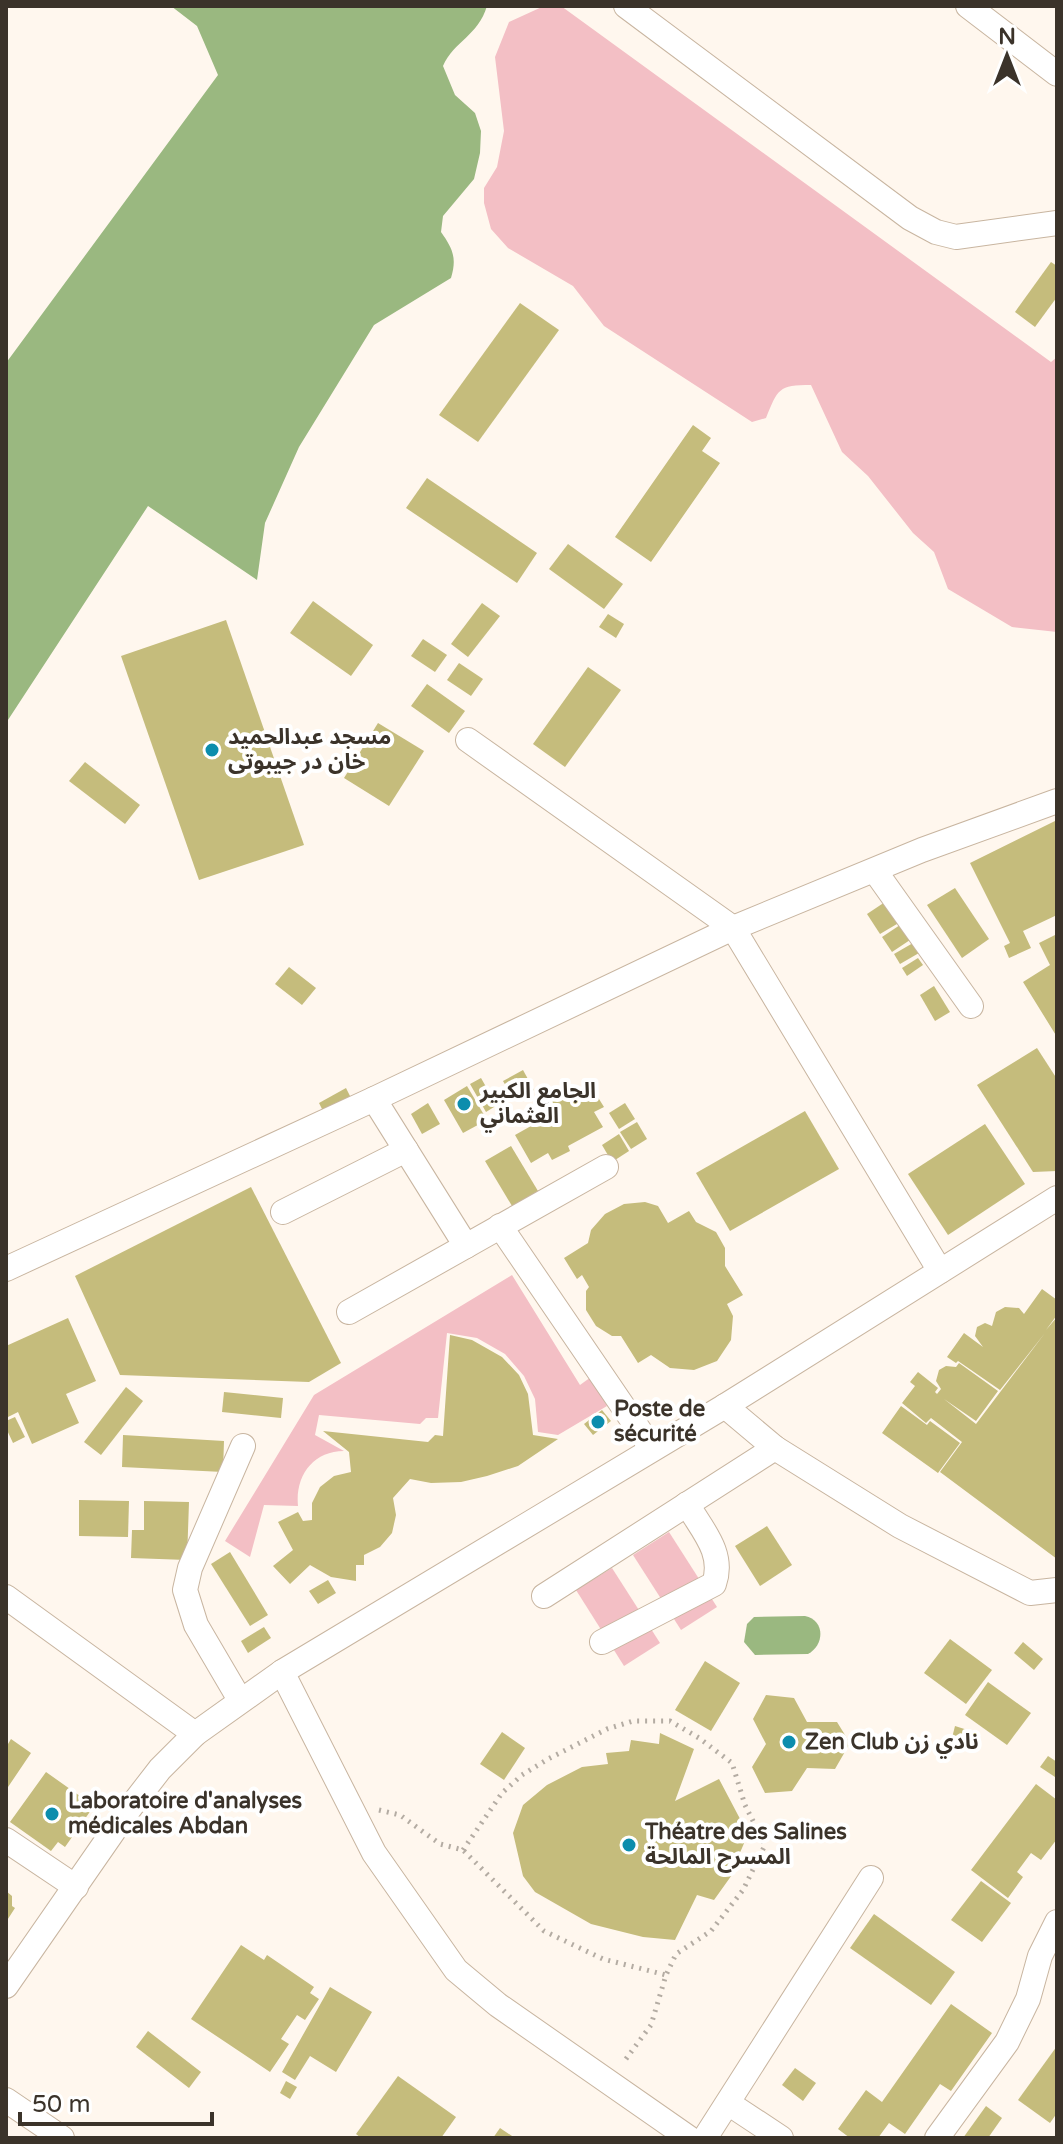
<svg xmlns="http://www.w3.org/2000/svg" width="1063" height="2144" font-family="'Varela Round','Noto Sans Arabic',sans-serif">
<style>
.green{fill:#f3bfc5}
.water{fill:#9ab880}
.building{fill:#c5bc7c}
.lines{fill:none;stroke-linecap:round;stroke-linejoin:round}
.minor-casing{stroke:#c8b5a0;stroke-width:26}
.path{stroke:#b4aca3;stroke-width:5;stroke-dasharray:2 6;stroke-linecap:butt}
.minor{stroke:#fff;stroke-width:24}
.poi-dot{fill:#0c8dad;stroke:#fff;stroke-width:3}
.labels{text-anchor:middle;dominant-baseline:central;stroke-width:8;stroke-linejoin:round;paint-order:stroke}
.poi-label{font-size:22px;font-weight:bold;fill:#3b332a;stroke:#fff;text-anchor:start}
</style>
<rect width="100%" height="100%" fill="#fff7ee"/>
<g class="green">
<path d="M544 6H561L1051 362 1057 357V632L1012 627 948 589 934 552 913 533 868 476 842 452 811 385C778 385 778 389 766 418L752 422 604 326 573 286 508 248 491 229 484 203V188L497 167 504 131 495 57 509 22Z"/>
<path d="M512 1275 580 1385 591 1377 607 1406 558 1435 538 1432 535 1399 524 1376 505 1354 477 1338 447 1333 438 1418H426L420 1424 319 1415 315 1435 344 1451C313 1451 295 1476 298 1506L264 1505 250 1557 225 1541 314 1395Z"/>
<path d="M669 1532 717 1607 681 1630 633 1555Z"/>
<path d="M612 1568 660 1643 624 1666 576 1590Z"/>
</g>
<g class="water">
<path d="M171 6H487C478 36 454 41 443 66L455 95 475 113 481 131 480 153 474 179 443 216 441 232C453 249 457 258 451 278L374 325 299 447 265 523 257 580 148 506 6 723V363L218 75 197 26Z"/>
<path d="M805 1616C825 1620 825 1645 808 1654L755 1655 744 1642 747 1624 754 1617Z"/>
</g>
<g class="building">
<path d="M1051 262 1057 266V297L1035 327 1015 312Z"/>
<path d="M520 303 559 330 478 442 439 415Z"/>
<path d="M693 425 711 438 702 451 720 463 651 562 615 537Z"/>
<path d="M427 478 537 553 517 583 406 508Z"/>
<path d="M568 544 623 584 604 609 549 569Z"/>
<path d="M313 601 373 645 351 676 290 633Z"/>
<path d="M482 603 500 616 468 657 451 644Z"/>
<path d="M608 614 624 624 616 638 599 627Z"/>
<path d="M226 620 304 845 199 880 121 656Z"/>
<path d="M423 639 447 655 435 672 411 656Z"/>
<path d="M459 663 483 679 471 696 447 680Z"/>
<path d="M588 667 621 690 565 767 533 744Z"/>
<path d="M427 684 465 711 449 733 411 706Z"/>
<path d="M378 723 424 751 389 806 344 778Z"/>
<path d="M85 762 140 805 125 824 69 781Z"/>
<path d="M1057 820V915L1023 931 1031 948 1009 958 1004 946 1010 943 970 863Z"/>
<path d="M955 888 989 939 962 958 927 905Z"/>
<path d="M888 900 902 921 880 934 867 914Z"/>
<path d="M900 925 910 940 892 952 882 937Z"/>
<path d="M1057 934V1037L1023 982 1050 965 1039 943Z"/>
<path d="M913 943 919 953 900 964 894 954Z"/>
<path d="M918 958 923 965 907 976 902 968Z"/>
<path d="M289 967 316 988 302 1005 275 984Z"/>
<path d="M934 986 950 1012 935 1021 920 995Z"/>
<path d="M1037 1048 1057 1079V1171L1033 1172 977 1085Z"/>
<path d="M523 1070 534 1090 514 1100 503 1081Z"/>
<path d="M481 1078 489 1092 494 1089 502 1102 486 1112 470 1084Z"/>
<path d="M576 1085 582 1097 594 1091 604 1107 594 1112 603 1127 568 1146 570 1151 552 1160 548 1153 531 1163 515 1135 531 1126 526 1117 536 1112 540 1120 551 1114 544 1102Z"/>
<path d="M467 1086 487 1120 463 1133 444 1100Z"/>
<path d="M346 1088 351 1098 324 1113 319 1103Z"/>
<path d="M428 1103 440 1124 422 1134 411 1114Z"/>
<path d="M625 1103 635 1119 619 1129 609 1113Z"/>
<path d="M805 1111 839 1169 730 1231 696 1173Z"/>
<path d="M637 1122 647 1139 631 1149 620 1132Z"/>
<path d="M985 1124 1025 1184 948 1235 908 1174Z"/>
<path d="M619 1134 629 1151 612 1162 602 1145Z"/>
<path d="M511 1146 541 1196 515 1211 485 1161Z"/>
<path d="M251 1187 341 1363 309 1382 120 1375 75 1276Z"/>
<path d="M645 1202 658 1206 668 1223 689 1211 696 1222 716 1232 725 1248V1266L743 1295 727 1304 733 1316 731 1340 717 1361 694 1370 670 1368 651 1355 638 1363 621 1336H612L596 1326 586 1310V1291L589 1287 582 1275 577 1279 564 1258 588 1243 591 1230 605 1214 624 1204Z"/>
<path d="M1042 1289 1057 1300V1315L1046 1330 1057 1317V1559L940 1472 962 1442 931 1418 926 1423 902 1403 915 1386 910 1382 918 1372 938 1388 935 1392 937 1394 941 1389 936 1381 939 1370 946 1366 956 1367 959 1363 998 1391 976 1421 944 1399 976 1424 1045 1333 1000 1390 958 1361 956 1363 947 1357 964 1333 983 1347 975 1336 977 1327 985 1323 992 1326 996 1312 1005 1307 1019 1308 1024 1314Z"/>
<path d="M68 1318 96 1381 66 1394 79 1423 32 1444 18 1412 6 1418V1346Z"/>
<path d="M450 1335 472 1340 502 1357 519 1375 528 1394 533 1435 558 1439 518 1466 487 1476 461 1482 431 1483 410 1479 393 1498 396 1515 392 1533 380 1547 364 1555V1565H356V1581L331 1577 310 1565 290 1584 273 1566 293 1550 278 1522 298 1512 303 1521 312 1520V1503L320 1487 334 1476 351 1472 349 1452 323 1431 428 1442 435 1435 443 1436Z"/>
<path d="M126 1387 143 1401 101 1455 84 1442Z"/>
<path d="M224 1392 283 1398 281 1418 222 1412Z"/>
<path d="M901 1406 927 1425 930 1421 960 1443 938 1473 882 1433Z"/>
<path d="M602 1410 611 1421 593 1435 584 1424Z"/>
<path d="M15 1417 25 1437 13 1443 6 1428V1421Z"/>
<path d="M123 1435 224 1441 223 1472 122 1467Z"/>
<path d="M79 1500 129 1501 128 1537 79 1536Z"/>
<path d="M144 1501 189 1502 187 1560 131 1558 132 1530H144Z"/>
<path d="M767 1526 792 1565 760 1586 735 1546Z"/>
<path d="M230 1552 268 1615 250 1626 211 1564Z"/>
<path d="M328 1580 336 1593 318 1604 309 1591Z"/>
<path d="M264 1627 271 1638 248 1653 241 1641Z"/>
<path d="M950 1639 992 1670 966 1704 924 1673Z"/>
<path d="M1023 1642 1043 1659 1034 1670 1014 1653Z"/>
<path d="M705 1661 740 1683 711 1731 675 1710Z"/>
<path d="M988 1682 1031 1713 1007 1745 965 1715Z"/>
<path d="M766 1695 794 1698 807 1722H837L850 1743 835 1769 807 1768 792 1791 765 1793 752 1767 766 1744 753 1719Z"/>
<path d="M955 1726 977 1733 972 1748 951 1742Z"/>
<path d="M502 1732 525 1748 504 1780 480 1764Z"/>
<path d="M660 1733 694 1749 675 1801 719 1779 748 1834 739 1855 744 1858 714 1900 697 1895 675 1940 643 1937 591 1924 535 1892 523 1876 513 1833 523 1805 547 1785 582 1767 608 1764 606 1753 629 1751 631 1740 659 1744Z"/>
<path d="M11 1739 31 1753 6 1790V1742L8 1744Z"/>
<path d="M1048 1756 1057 1762 1055 1777 1040 1767Z"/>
<path d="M46 1772 94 1806 65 1847 58 1842 51 1851 10 1822Z"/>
<path d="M1036 1784 1057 1800V1839L1041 1860 1031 1853 1017 1872 1023 1877 1008 1898 971 1870Z"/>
<path d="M981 1881 1011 1903 982 1942 951 1920Z"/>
<path d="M6 1891 12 1896V1906L15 1908 6 1922Z"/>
<path d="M874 1914 955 1972 931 2005 850 1948Z"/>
<path d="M241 1945 264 1960 267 1955 314 1987 310 1993 319 1999 305 2020 297 2015 281 2039 289 2044 270 2072 191 2019Z"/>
<path d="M330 1987 372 2012 336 2072 310 2056 295 2080 282 2072Z"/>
<path d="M951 2004 992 2033 951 2091 940 2084 905 2134 889 2123 878 2138H850L838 2129 866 2090 882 2102Z"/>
<path d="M148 2031 201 2072 189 2088 136 2047Z"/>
<path d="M1057 2046V2113L1050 2123 1018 2100Z"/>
<path d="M795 2068 816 2083 803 2101 782 2085Z"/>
<path d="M398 2076 456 2117 441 2138H361L356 2134Z"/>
<path d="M286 2081 297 2087 290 2099 280 2093Z"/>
<path d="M986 2106 1002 2118 988 2138H963Z"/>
<path d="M500 2128 515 2138H493Z"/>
</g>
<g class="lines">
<defs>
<g id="minor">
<path d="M626 6 910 218 936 232 956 237 1057 223"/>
<path d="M968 6 1057 74"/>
<path d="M468 740 733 928 940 1271"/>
<path d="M875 871 971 1006"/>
<path d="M374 1099 466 1246"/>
<path d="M283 1212 406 1150"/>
<path d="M500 1226 652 1449"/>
<path d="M6 1269 374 1099 733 928 922 850 1057 801"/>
<path d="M349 1312 606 1167"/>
<path d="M725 1406 775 1448 900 1526 1030 1593 1057 1590"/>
<path d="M544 1596 775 1448"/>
<path d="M6 1597 195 1734"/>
<path d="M602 1642 714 1584C725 1553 702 1530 687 1504"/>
<path d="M282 1672 374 1853 456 1970 498 2005 689 2138"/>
<path d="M240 1700 196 1625 185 1590 190 1568 243 1446"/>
<path d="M6 1840 76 1887"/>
<path d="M6 1986 126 1813 160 1769 195 1734 282 1672 725 1406 1057 1198"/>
<path d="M6 2100 62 2138"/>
<path d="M728 2103 781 2138"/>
<path d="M705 2138 871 1878"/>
<path d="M937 2138 1007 2042 1028 1999 1040 1956 1057 1922"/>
</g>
</defs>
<use href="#minor" class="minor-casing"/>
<g class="path">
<path d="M379 1810 400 1815 440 1844 463 1850 544 1931 603 1959 666 1975 651 2025 623 2063"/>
<path d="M463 1850 502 1793 522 1775 548 1759 607 1729 633 1721H670L699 1738 732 1763 745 1805 765 1845 743 1890 711 1931 676 1954 666 1975"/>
</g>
<use href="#minor" class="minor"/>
</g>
<g class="poi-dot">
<circle cx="212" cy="750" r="8"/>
<circle cx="464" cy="1104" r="8"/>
<circle cx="598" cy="1422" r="8"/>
<circle cx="789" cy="1742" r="8"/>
<circle cx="52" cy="1814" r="8"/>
<circle cx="629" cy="1845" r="8"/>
</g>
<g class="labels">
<g class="poi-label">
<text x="228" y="737">مسجد عبدالحمید<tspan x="228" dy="25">خان در جیبوتی</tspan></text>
<text x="480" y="1091">الجامع الكبير<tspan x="480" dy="25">العثماني</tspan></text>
<text x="614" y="1409">Poste de<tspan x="614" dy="25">sécurité</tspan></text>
<text x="805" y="1742">Zen Club نادي زن</text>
<text x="68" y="1801">Laboratoire d'analyses<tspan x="68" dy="25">médicales Abdan</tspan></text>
<text x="645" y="1832">Théatre des Salines<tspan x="645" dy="25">المسرح المالحة</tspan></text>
</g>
</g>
<rect width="1063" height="2144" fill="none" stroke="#3b332a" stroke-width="16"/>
<g transform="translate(1007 56)" stroke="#ffffff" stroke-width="6" paint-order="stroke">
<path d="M0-6L14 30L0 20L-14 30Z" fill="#3b332a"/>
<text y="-12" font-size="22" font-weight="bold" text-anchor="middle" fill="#3b332a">N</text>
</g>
<path d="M20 2112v12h192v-12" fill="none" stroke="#3b332a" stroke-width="4"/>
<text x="32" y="2112" font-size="24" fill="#3b332a" stroke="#ffffff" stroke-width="6" paint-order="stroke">50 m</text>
</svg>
